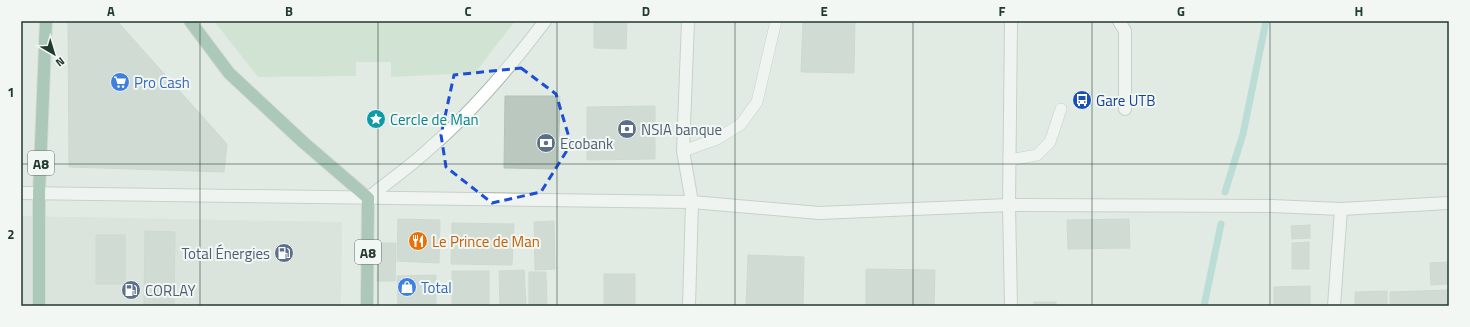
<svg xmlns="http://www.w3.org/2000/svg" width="1470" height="327" font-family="'Titillium Web',sans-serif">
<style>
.built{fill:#d0dad3}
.green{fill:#bcdabc}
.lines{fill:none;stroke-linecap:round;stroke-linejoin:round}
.stream{stroke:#8dccc6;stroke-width:7}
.building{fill:#bac8bf;stroke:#b4c4b9}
.lane-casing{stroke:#a4b2aa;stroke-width:12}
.street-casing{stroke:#a4b2aa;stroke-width:14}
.secondary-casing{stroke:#a1b5a9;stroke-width:14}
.primary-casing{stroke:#c1c8c4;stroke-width:14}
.lane{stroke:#fff;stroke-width:11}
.street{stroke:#fff;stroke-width:12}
.secondary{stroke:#fff;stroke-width:12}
.primary{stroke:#699d83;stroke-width:12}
.marked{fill:none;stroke:#1d4ed8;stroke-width:3;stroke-dasharray:8 5;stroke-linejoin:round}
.grid{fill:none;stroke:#233a2e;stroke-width:1;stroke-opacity:0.55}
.labels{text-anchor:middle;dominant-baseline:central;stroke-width:4;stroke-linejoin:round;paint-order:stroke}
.shield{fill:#f2f7f3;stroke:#617369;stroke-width:1}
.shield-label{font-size:14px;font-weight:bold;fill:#233a2e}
.shop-label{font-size:15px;fill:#366cbe;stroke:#f2f7f3;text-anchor:start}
.transit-label{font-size:15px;fill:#164399;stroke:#f2f7f3;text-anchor:start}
.culture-label{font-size:15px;fill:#0d838f;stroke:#f2f7f3;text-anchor:start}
.service-label{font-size:15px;fill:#4e5e75;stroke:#f2f7f3;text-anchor:start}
.food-label{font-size:15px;fill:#c56008;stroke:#f2f7f3;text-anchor:start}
.neatline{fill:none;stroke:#233a2e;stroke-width:1.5}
.grid-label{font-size:13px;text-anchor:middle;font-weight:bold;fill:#233a2e}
</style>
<rect width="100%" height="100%" fill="#e1ebe4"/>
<path class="built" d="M21 216 342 222 341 306H21Z"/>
<path class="green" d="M214 21H515L475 73 391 77V62H356V76L258 77Z"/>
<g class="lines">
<g class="stream">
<path d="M1225 192 1243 134 1266 21"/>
<path d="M1204 306 1221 224"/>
</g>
</g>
<g class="building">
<path d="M68 21H117L227 144 224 172 69 167Z"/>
<path d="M594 21H627L626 49 594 48Z"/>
<path d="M803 21H855L854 73 801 72Z"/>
<path d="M505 96H560L558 169 504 168Z"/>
<path d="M655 106V159L587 160V107Z"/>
<path d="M398 219 440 220 439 263 397 261Z"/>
<path d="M1129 219 1130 248 1068 249 1067 220Z"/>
<path d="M554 221 555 269 535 270 534 222Z"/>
<path d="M452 223 514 224 512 265 451 264Z"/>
<path d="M1310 225V238L1292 239 1291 226Z"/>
<path d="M145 231 175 232 174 305H144Z"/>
<rect x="96" y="235" width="29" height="49"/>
<path d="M1309 242V269H1292V243Z"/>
<path d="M378 243H396L395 281H377Z"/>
<path d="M748 255 804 257 803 306H746Z"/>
<path d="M1449 262V284L1431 285 1430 263Z"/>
<path d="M866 269 935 270 934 306H866Z"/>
<path d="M524 270 526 306H500L499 271Z"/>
<rect x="452" y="271" width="37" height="35"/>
<path d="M529 272H546L547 306H529Z"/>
<rect x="604" y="274" width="31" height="32"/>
<path d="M436 275V306H398L397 276Z"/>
<path d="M1310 286V306H1274V287Z"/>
<path d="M1449 290V306H1390V292Z"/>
<path d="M1387 291V306H1355V292Z"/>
<rect x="1034" y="302" width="22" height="4"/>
</g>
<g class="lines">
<defs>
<g id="lane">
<path d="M683 151 717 139 741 124 757 102 776 21"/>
<path d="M1009 160 1037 155 1050 142 1061 109"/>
</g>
<g id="street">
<path d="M1011 21 1009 205 1011 306"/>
<path d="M1119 21 1125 31V109"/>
<path d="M21 193 692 202 819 213 1009 205 1272 206 1341 209 1449 203"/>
<path d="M1334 306 1341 209"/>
</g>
<g id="secondary">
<path d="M688 21 683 151 692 202 689 306"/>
<path d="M368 198C389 181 411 166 430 148 473 111 511 66 545 21"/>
</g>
<g id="primary">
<path d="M190 21 229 73 303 142 368 198 367 306"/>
<path d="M39 306V194L46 21"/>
</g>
</defs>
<use href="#lane" class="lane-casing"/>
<use href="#street" class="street-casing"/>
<use href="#secondary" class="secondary-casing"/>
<use href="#primary" class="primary-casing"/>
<use href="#lane" class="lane"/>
<use href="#street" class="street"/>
<use href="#secondary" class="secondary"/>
<use href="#primary" class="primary"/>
</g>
<path d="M0 0H1470V327H0ZM521 68 556 94 571 144 541 192 492 203 446 167 441 135 454 75Z" fill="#e1ebe4" fill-opacity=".55" fill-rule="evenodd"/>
<path class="marked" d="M521 68 556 94 571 144 541 192 492 203 446 167 441 135 454 75Z"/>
<path class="grid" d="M200 21V306M378 21V306M557 21V306M735 21V306M913 21V306M1092 21V306M1270 21V306M21 164H1449"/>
<defs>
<symbol id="supermarket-disc" viewBox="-11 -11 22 22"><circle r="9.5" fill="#3f7fe0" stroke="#f2f7f3"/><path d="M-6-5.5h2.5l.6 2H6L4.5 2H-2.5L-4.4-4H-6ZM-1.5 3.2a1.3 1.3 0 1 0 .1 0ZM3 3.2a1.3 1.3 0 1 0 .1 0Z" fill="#fff"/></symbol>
<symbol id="bus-disc" viewBox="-11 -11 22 22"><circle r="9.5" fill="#1a4fb4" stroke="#f2f7f3"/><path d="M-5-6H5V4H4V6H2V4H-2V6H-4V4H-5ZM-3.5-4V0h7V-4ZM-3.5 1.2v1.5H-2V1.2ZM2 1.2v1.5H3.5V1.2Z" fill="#fff"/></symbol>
<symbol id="sight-disc" viewBox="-11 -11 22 22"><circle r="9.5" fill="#0f9aa8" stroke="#f2f7f3"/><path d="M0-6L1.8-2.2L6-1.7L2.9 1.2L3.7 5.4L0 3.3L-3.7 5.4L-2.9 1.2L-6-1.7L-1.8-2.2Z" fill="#fff"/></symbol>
<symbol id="bank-disc" viewBox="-11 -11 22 22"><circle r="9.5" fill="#5c6f8a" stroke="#f2f7f3"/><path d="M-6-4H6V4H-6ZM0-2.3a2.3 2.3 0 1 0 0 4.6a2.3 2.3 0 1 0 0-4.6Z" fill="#fff"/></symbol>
<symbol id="restaurant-disc" viewBox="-11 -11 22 22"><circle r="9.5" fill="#e8710a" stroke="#f2f7f3"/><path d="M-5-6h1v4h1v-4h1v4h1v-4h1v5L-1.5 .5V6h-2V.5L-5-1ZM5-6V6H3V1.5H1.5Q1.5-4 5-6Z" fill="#fff"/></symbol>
<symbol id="fuel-disc" viewBox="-11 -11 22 22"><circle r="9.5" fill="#5c6f8a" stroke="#f2f7f3"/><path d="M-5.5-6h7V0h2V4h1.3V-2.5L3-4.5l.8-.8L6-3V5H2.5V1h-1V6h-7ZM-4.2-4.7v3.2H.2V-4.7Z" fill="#fff"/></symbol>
<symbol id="shop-disc" viewBox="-11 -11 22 22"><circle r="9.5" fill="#3f7fe0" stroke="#f2f7f3"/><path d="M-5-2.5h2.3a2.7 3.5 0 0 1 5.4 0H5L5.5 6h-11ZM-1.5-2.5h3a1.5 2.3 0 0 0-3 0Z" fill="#fff"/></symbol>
</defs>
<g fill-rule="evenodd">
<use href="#supermarket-disc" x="109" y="71" width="22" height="22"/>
<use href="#bus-disc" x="1071" y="89" width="22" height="22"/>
<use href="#sight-disc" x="365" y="108" width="22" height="22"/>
<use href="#bank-disc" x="616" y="118" width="22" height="22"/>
<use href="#bank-disc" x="535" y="132" width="22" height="22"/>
<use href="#restaurant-disc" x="407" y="230" width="22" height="22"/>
<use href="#fuel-disc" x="273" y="242" width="22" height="22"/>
<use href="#shop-disc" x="396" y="276" width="22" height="22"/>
<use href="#fuel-disc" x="120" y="279" width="22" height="22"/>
</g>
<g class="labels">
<g class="shield">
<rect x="28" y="151" width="26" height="24" rx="3"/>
<rect x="355" y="240" width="26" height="24" rx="3"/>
</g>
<g class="shield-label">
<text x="41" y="163">A8</text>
<text x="368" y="252">A8</text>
</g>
<g class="shop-label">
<text x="134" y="82">Pro Cash</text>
<text x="421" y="287">Total</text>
</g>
<g class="transit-label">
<text x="1096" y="100">Gare UTB</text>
</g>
<g class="culture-label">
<text x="390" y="119">Cercle de Man</text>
</g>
<g class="service-label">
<text x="641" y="129">NSIA banque</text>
<text x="560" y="143">Ecobank</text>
<text x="270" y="253" text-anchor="end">Total Énergies</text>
<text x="145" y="290">CORLAY</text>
</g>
<g class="food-label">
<text x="432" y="241">Le Prince de Man</text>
</g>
</g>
<rect width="1470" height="327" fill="none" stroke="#f2f7f3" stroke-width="44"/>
<g transform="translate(54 54) rotate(142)" stroke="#f2f7f3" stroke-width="3" paint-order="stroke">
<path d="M0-3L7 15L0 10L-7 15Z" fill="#233a2e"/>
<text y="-6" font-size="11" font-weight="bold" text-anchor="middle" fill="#233a2e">N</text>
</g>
<rect x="22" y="22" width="1426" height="283" class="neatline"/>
<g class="grid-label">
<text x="111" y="16">A</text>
<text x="289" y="16">B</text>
<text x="468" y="16">C</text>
<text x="646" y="16">D</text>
<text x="824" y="16">E</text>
<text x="1002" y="16">F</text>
<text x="1181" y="16">G</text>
<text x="1359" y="16">H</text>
<text x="11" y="97">1</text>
<text x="11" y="239">2</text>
</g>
</svg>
